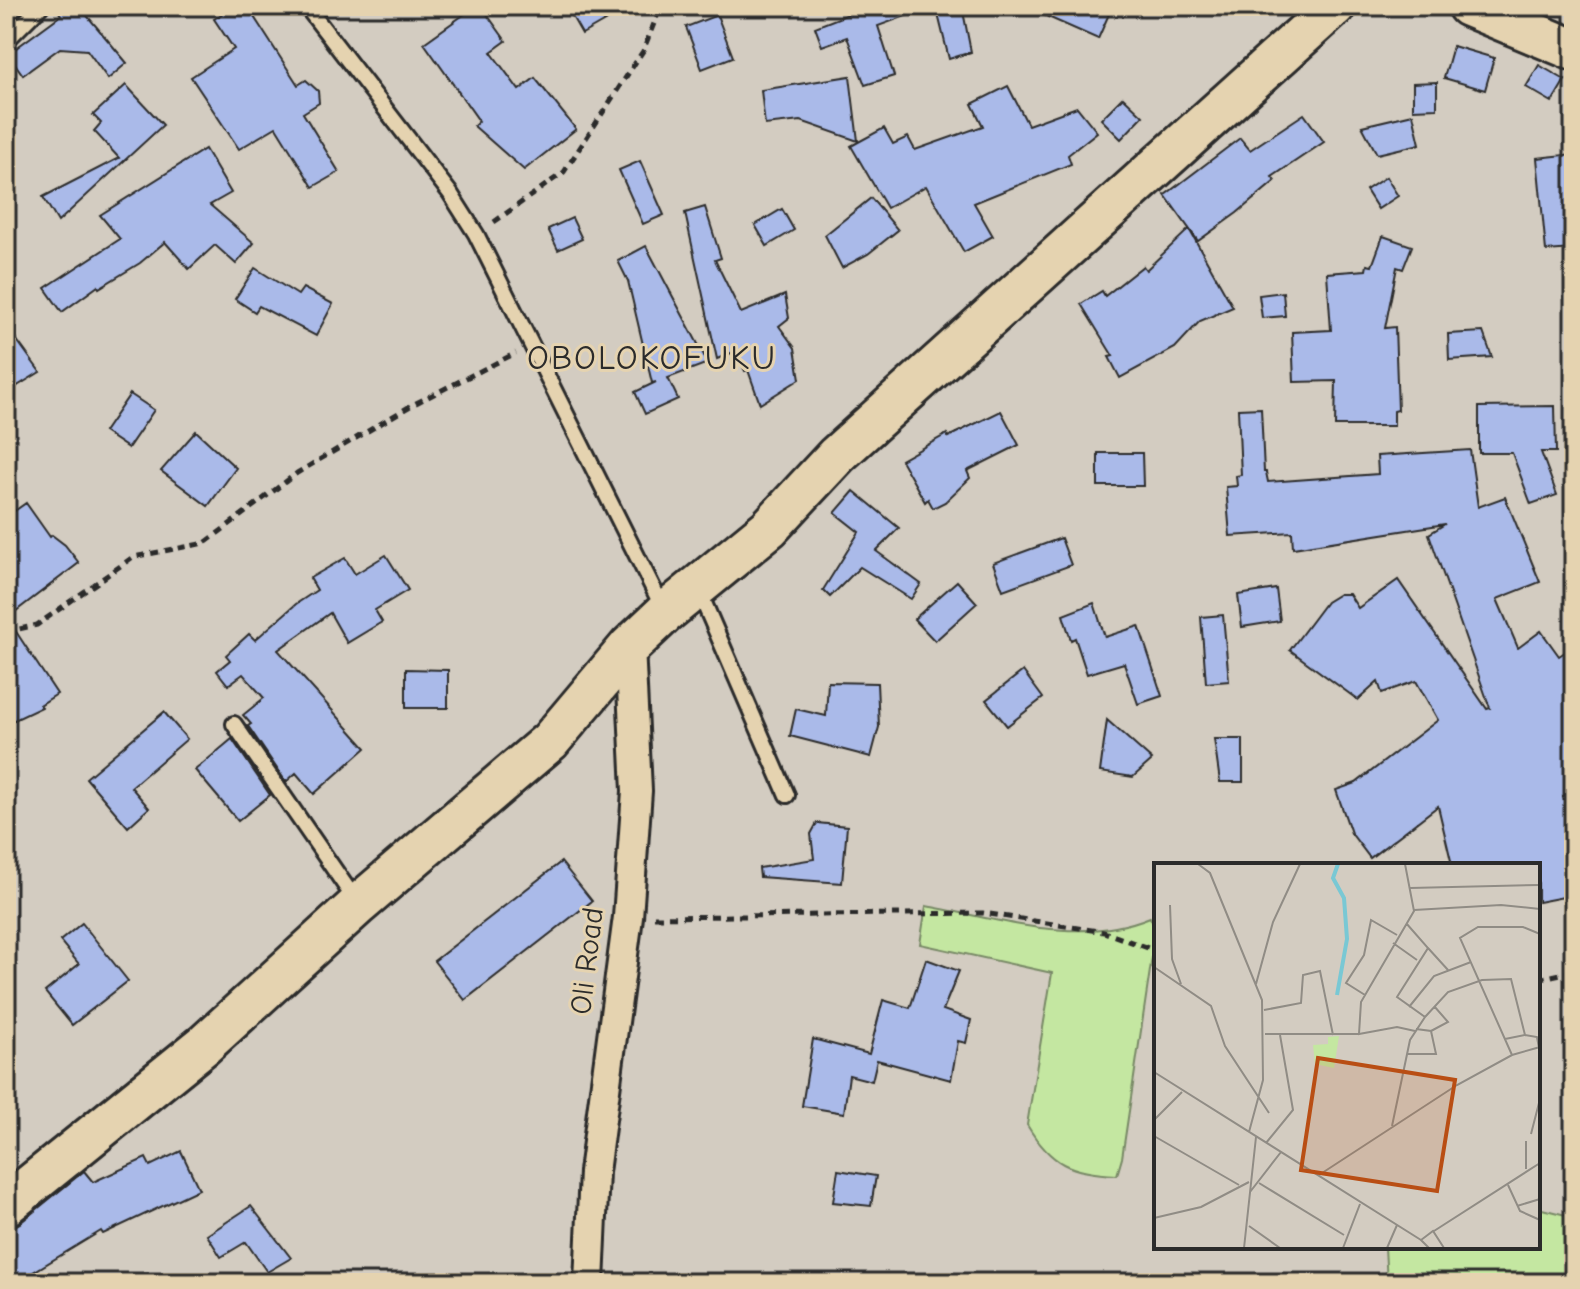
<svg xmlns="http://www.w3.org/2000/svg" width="1580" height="1289" font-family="'Comic Neue',sans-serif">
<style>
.green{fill:#c4e7a1;stroke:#788966;stroke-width:2}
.building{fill:#aabae9;stroke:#2b2b2b;stroke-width:2}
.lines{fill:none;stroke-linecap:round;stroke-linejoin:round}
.lane-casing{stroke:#2b2b2b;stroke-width:20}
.street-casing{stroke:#2b2b2b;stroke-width:34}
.secondary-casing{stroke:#2b2b2b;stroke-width:46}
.path{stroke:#2b2b2b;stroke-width:5;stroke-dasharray:8 6;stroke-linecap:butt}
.lane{stroke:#e5d3b0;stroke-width:14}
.street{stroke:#e5d3b0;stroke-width:28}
.secondary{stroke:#e5d3b0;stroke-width:40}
.labels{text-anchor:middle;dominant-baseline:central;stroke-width:6;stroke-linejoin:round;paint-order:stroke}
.street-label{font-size:30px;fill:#2b2b2b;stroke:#e5d3b0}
.quarter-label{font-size:34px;letter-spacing:2px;fill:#2b2b2b;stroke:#e5d3b0}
.inset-river{fill:none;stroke:#79c8d4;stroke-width:4}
.inset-road{fill:none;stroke:#908c85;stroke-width:2}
.view{fill:#b94e14;fill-opacity:0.15;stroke:#b94e14;stroke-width:4}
.inset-edge{fill:none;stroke:#2b2b2b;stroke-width:4}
</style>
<rect width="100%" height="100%" fill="#d3ccc1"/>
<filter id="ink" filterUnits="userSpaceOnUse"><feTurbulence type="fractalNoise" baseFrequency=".0125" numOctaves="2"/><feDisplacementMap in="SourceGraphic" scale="16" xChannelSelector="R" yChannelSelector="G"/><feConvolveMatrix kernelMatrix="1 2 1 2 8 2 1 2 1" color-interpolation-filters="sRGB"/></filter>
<g filter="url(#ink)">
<g class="green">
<path d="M926 906C1000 919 1077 947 1150 917L1156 930 1122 1158 1117 1175C1071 1173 1051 1165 1027 1125L1052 973 920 944Z"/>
<path d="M1538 1208 1574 1217V1283H1387L1385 1247H1538Z"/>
</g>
<g class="building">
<path d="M55 6H79L127 63 108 79 87 50 60 48 23 75 8 54 61 15Z"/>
<path d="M234 6H247L298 85 306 80 318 91 319 103 303 113 339 172 313 187 276 127 239 149 191 77 234 49 214 19Z"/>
<path d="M476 6H481L506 41 491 52 519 90 535 78 576 129 524 170 474 126 479 121 424 43Z"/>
<path d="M566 6H631L582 34Z"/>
<path d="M925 6V9L878 26 894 76 865 85 847 37 822 46 815 27 869 6Z"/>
<path d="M936 6H962L971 52 949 59Z"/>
<path d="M1023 6H1092L1109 14 1098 39Z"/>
<path d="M717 15 733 57 702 69 686 27Z"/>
<path d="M1453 46 1494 58 1485 90 1444 78Z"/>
<path d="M1539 65 1565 80 1552 102 1526 87Z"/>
<path d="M850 76 858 141 801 121 765 125 761 90Z"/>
<path d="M1437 82V108L1413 109V83Z"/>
<path d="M126 85 163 125 58 222 43 197 119 158 94 131 101 123 93 115Z"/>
<path d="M1008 86 1028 125 1077 107 1097 132 1068 155 1071 164 974 203 993 236 964 252 926 186 887 208 851 146 884 128 893 144 908 137 915 150 983 126 972 104Z"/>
<path d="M1123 97 1143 116 1121 139 1101 119Z"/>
<path d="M1304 114 1324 142 1272 177 1275 181 1237 213 1198 241 1165 195 1240 138 1250 150Z"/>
<path d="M1413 114 1420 144 1377 154 1362 126Z"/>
<path d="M205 149 231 193 210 205 254 243 236 264 215 245 189 269 165 242 140 263 99 288 98 286 62 312 45 288 120 239 100 215Z"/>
<path d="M1574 154V249L1546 251 1537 158Z"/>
<path d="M640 161 664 215 643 224 619 170Z"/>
<path d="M1386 177 1398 196 1378 209 1366 190Z"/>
<path d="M871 198 898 230 868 254 842 268 825 235Z"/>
<path d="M705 207 721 258 715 260 741 313 785 295 789 318 779 326 795 348 800 379 760 404 748 370 745 371 736 351 717 359 685 213Z"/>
<path d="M782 209 794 230 767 246 755 225Z"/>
<path d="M572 218 582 239 558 250 548 229Z"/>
<path d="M1189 229 1233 307 1200 321 1175 348 1120 378 1109 357 1113 356 1081 304 1102 291 1105 296 1143 266 1146 270Z"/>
<path d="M1383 236 1412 246 1403 269 1397 267 1385 328 1395 327 1398 410 1394 411V426H1335L1336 381 1294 382 1292 332 1331 330 1327 273 1366 270 1367 265 1372 266Z"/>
<path d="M646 246 708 363 668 378 678 399 645 414 635 392 656 382 652 383 628 281 618 261Z"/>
<path d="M255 268 298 295 303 288 333 304 316 336 259 306 255 312 235 299Z"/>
<path d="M1283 292 1285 316 1262 318 1259 295Z"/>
<path d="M6 325 40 372 6 393Z"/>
<path d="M1483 332 1492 357 1449 360 1448 334Z"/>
<path d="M130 394 154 410 128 448 104 432Z"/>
<path d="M1555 406 1556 452H1541L1557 495 1531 504 1512 453H1479V407Z"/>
<path d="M1261 408 1264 472H1266L1268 482 1378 474 1377 456 1470 450 1478 507 1505 497 1540 582 1497 599 1518 648 1541 631 1559 656 1574 646V791L1563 796 1574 822V895L1538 902V865H1452L1438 806 1370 858 1351 833 1336 790 1356 783 1438 720 1416 681 1382 693 1378 682 1358 700 1290 650 1326 602 1339 594H1349L1358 608 1398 580 1487 709 1490 708 1429 534 1445 524 1293 548 1292 532 1230 536 1226 487 1237 486 1236 476 1241 475 1238 409Z"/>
<path d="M1001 411 1019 445 967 471 970 478 945 502 933 508 928 499 925 502 901 460 947 434 948 437Z"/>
<path d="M196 431 236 468 208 506 161 471Z"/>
<path d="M1098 453H1142L1143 486H1098Z"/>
<path d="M854 491 899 528 876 551 921 584 911 599 860 567 830 597 823 590 859 532 835 513Z"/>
<path d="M26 503 50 537 52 535 65 545 79 563 7 618 57 694 40 705 42 707 6 724V517Z"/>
<path d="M1061 538 1071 565 1003 590 993 563Z"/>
<path d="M386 555 408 590 375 610 382 622 347 643 330 613 278 650 366 748 314 794 296 773 286 782 248 726 251 724 243 715 264 698 243 674 228 685 217 671 230 660 226 655 249 634 255 640 296 604 317 590 310 578 345 558 355 574Z"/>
<path d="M957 581 977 603 935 641 914 619Z"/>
<path d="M1276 589 1280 621 1242 627 1238 595Z"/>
<path d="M1094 603 1105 637 1139 626 1162 696 1138 704 1124 663 1087 674 1075 638 1071 640 1063 615Z"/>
<path d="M1223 615 1229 681 1206 683 1201 617Z"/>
<path d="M406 669 448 670V708H406Z"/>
<path d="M1023 671 1043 698 1007 726 986 700Z"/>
<path d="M828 682 877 683 879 727 871 757 790 736 796 709 826 716Z"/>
<path d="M164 712 187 739 131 787 149 808 128 827 86 778Z"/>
<path d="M1107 720 1152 760 1133 777 1100 772Z"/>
<path d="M232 739 270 795 238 821 195 770Z"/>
<path d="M1214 739H1243V782H1220Z"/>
<path d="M817 823 847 826 842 883 760 877 759 868 814 859 811 834Z"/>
<path d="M561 862 592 901 465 1000 434 961Z"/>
<path d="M82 923 128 981 72 1025 45 992 79 964 60 941Z"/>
<path d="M926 959 959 971 943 1010 971 1020 966 1043 958 1041 951 1080 877 1060 872 1081 849 1075 844 1113 802 1106 813 1039 869 1054 883 1000 910 1008Z"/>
<path d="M181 1151 199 1189 103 1234 101 1231 15 1283H6V1231L20 1223 84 1171 93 1182 146 1158 150 1166Z"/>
<path d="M838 1170 876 1176 871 1206 833 1202Z"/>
<path d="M251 1206 291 1258 267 1272 246 1242 221 1257 207 1235Z"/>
</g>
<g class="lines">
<defs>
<g id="lane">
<path d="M306 6 450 193 476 234 663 608"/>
<path d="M6 41 41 6"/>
<path d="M698 589 787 795"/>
<path d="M234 724 356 901"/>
</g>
<path id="street" d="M589 1283 594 1172 628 917 637 791 630 646"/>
<g id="secondary">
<path d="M1468 6 1574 50"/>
<path d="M6 1205 204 1045 358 905 550 741 630 646 665 613 769 528 837 455 1335 6"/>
</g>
</defs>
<use href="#lane" class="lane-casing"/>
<use href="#street" class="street-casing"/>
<use href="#secondary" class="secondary-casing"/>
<g class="path">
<path d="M494 222 564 172 643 51 661 6"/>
<path d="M6 632 37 625 133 557 205 543 297 473 412 405 516 353"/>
<path d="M654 917 983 913 1104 932 1156 951"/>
<path d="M1538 979 1574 971"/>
</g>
<use href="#lane" class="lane"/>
<use href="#street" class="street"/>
<use href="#secondary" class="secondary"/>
</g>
</g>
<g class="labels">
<g class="street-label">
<text transform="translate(587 961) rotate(-83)">Oli Road</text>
</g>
<g class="quarter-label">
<text x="652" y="358">OBOLOKOFUKU</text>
</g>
</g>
<g transform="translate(1154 863)">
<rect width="386" height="386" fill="#d3ccc1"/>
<path d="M185 173 180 205 161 201 159 182 174 181V174Z" fill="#c4e7a1"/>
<path class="inset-river" d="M183 132 193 76 190 35 179 15 184 1"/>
<path class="inset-road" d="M44 1 56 10 108 137 109 217 95 269M251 1 260 48 207 139 205 171 243 164 261 168M256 25 386 22M16 42 18 96 27 121M260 47 347 42 386 46M239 80 263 97M274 85 294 107M0 104 57 143 71 183 115 250M102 121 119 59 146 1M211 132 192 120 210 92 217 57 243 72M255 144 280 113 317 99M110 147 147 140 149 112 166 108 179 172M271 154 294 129 328 117 357 116 371 172 351 176M277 168 294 159 280 143M111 171H205M371 172 383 174 386 191M254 191H282L277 168 262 166M358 192 306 75 324 64H369L386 71M0 209 267 377M0 257 28 229M238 263 256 177 271 154 243 134 274 85 252 60M377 271 386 236M0 273 85 322M112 280 139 247 126 172M372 306V278M165 312 303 222 358 192 386 184M105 320 190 372M354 322 366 348 386 357M96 329 127 289M363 343 386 336M0 355 47 344 95 319M95 363 126 385M280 368 386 300M90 385 102 274M189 385 206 341M233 385 243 362M275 385 267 377 279 368 290 385"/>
<path class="view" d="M164 195 301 217 283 328 147 307Z"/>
<rect width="386" height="386" class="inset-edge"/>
</g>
<rect width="1580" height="1289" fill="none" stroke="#e5d3b0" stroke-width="32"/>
<rect x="16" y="16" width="1548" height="1257" fill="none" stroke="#2b2b2b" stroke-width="3" filter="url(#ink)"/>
</svg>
